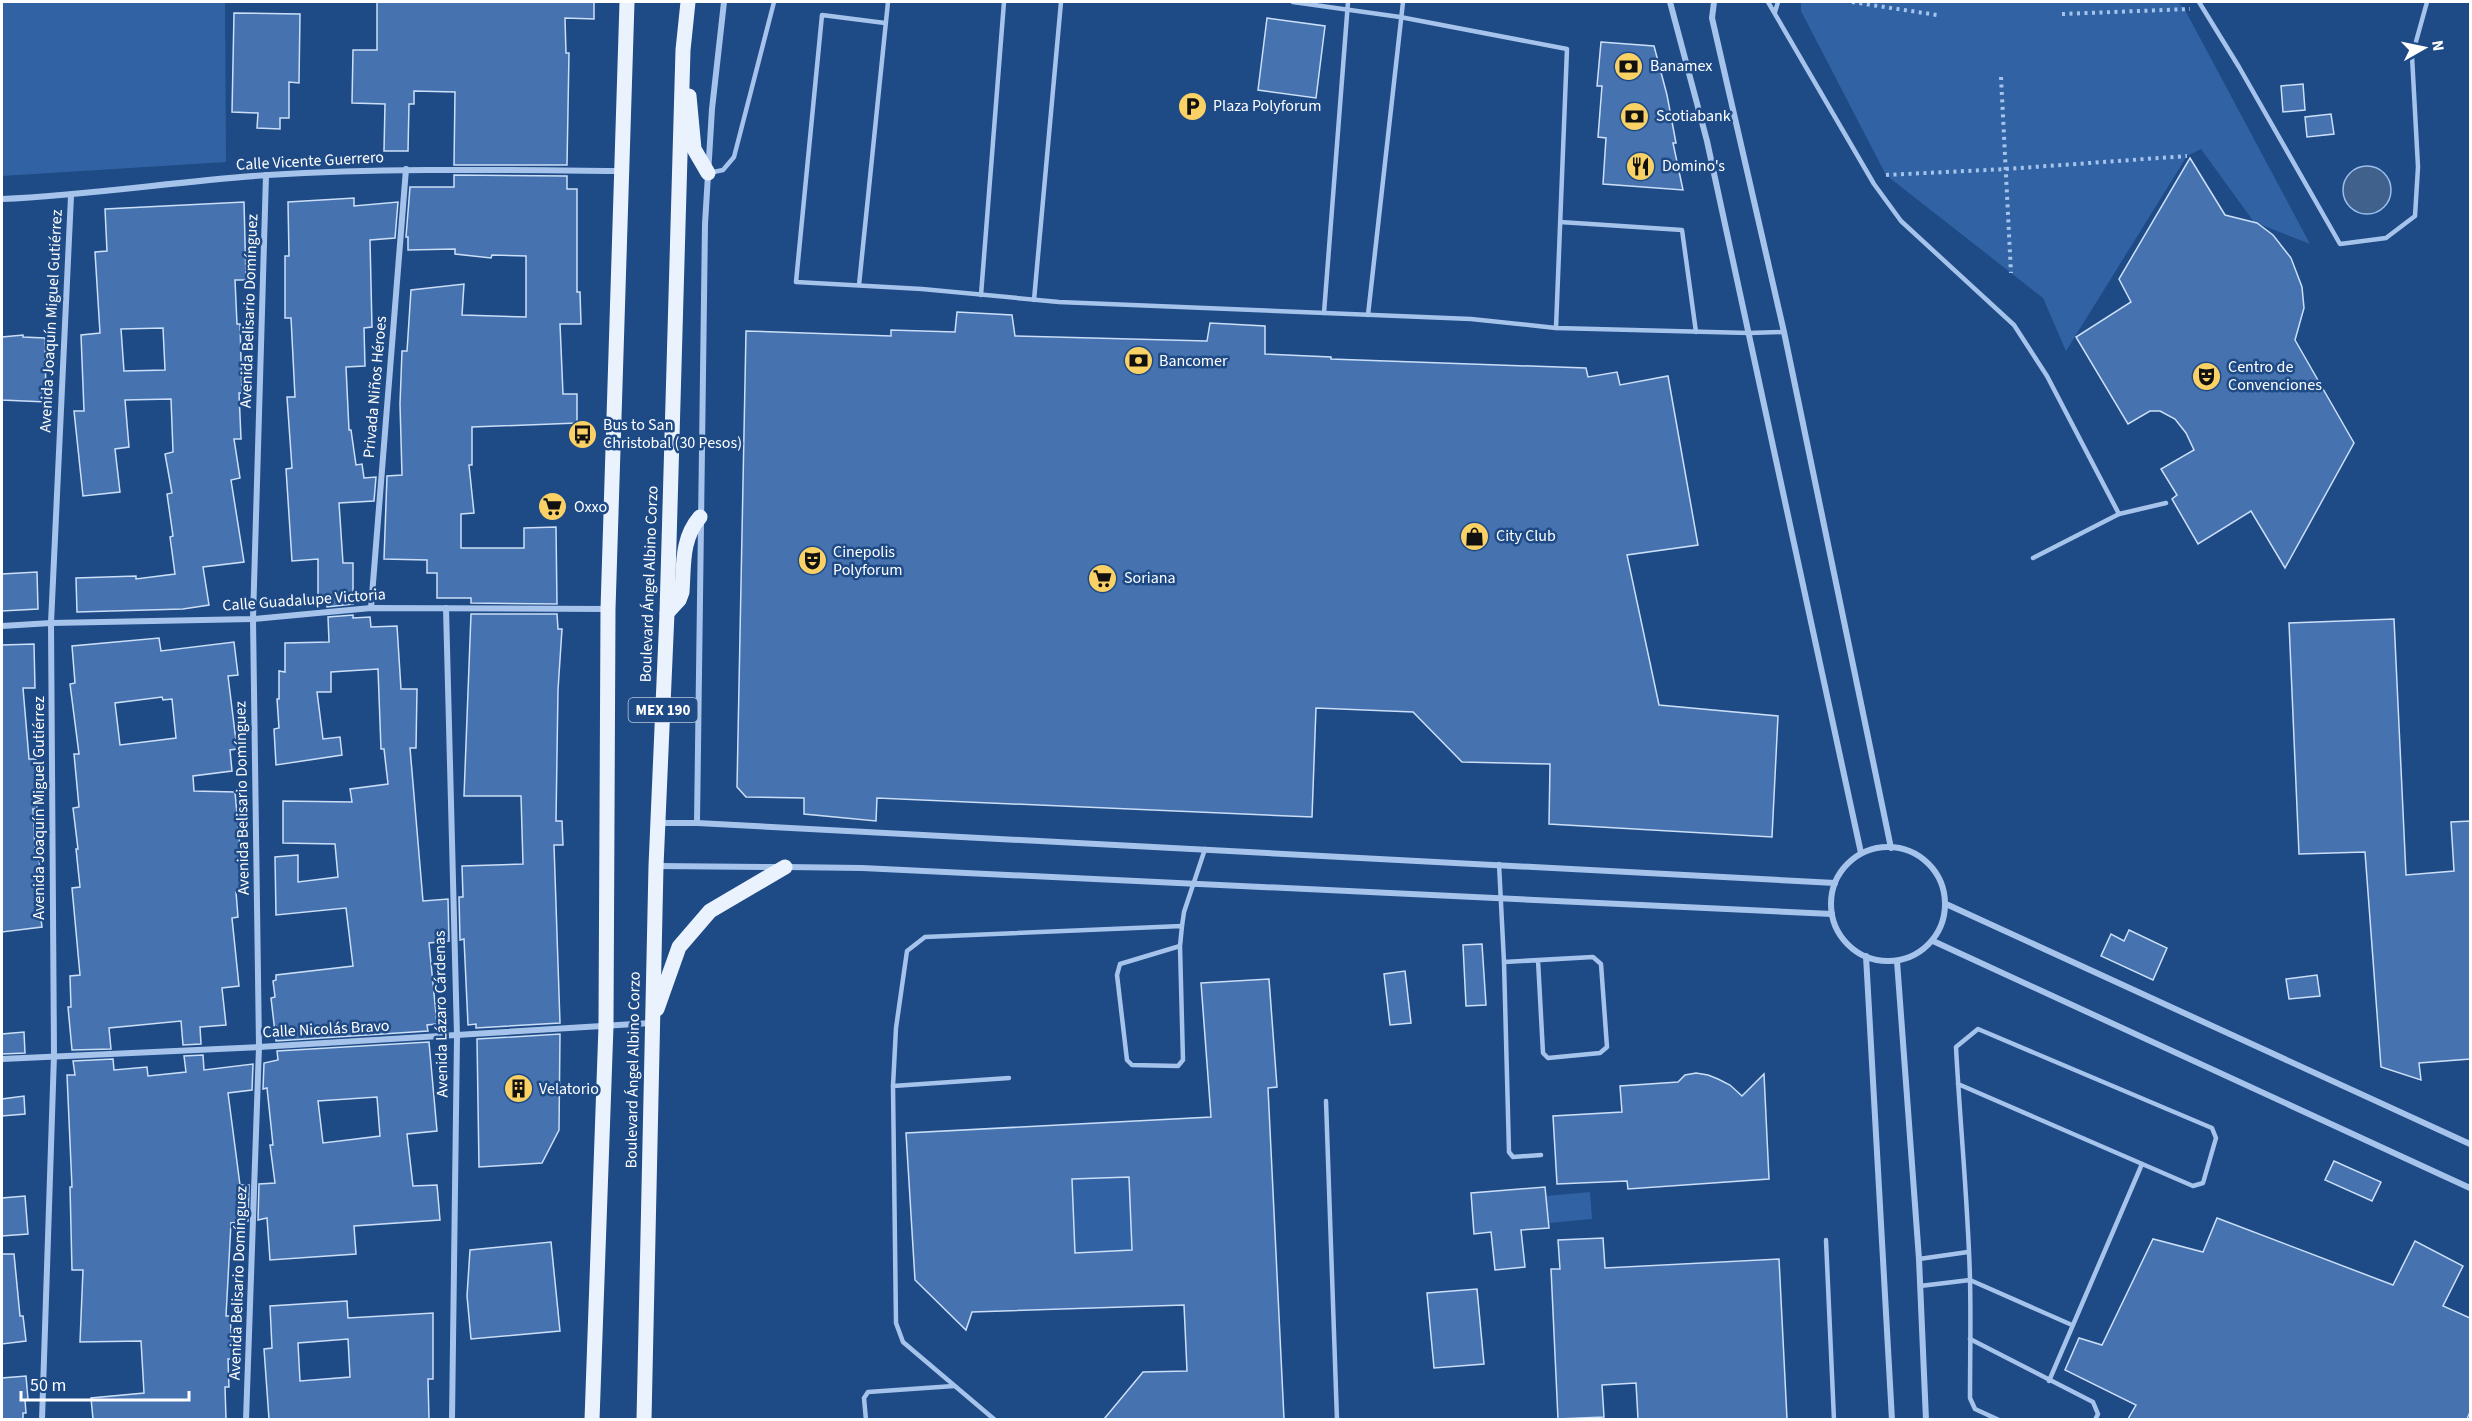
<svg xmlns="http://www.w3.org/2000/svg" width="2472" height="1421" font-family="'Source Sans 3',sans-serif">
<style>
.green{fill:#3163a4}
.water{fill:#40618c;stroke:#99bfec;stroke-width:1.5}
.building{fill:#4673af;stroke:#cbdff8;stroke-width:1.5;fill-rule:evenodd}
.lines{fill:none;stroke-linecap:round;stroke-linejoin:round}
.path{stroke:#a6c4eb;stroke-width:4;stroke-dasharray:3 4.5;stroke-linecap:butt}
.service{stroke:#a6c4eb;stroke-width:4.5}
.minor{stroke:#a6c4eb;stroke-width:6}
.primary{stroke:#eaf2fe;stroke-width:15}
.labels{text-anchor:middle;dominant-baseline:central;stroke-width:5;stroke-linejoin:round;paint-order:stroke}
.shield{fill:#1e4a86;stroke:#bcc9db;stroke-width:1.5}
.shield-label{font-size:15px;font-weight:bold;fill:#fff}
.poi-label{font-size:16px;fill:#fff;stroke:#1e4a86;text-anchor:start}
.street-label{font-size:16px;fill:#fff;stroke:#1e4a86}
</style>
<rect width="100%" height="100%" fill="#1e4a86"/>
<g class="green">
<path d="M2 2H225L226 162 2 176Z"/>
<path d="M1801 2H2178L2185 10 2310 244 2254 222 2201 149 2187 156 2066 351 2043 298 1886 175 1801 11Z"/>
<path d="M1129 1177 1132 1250 1075 1253 1072 1179Z"/>
<path d="M1590 1192 1592 1219 1549 1223 1546 1196Z"/>
</g>
<circle class="water" cx="2367" cy="190" r="24"/>
<g class="building">
<path d="M377 2H594V19L565 18 566 53H569L567 165H454L455 92 414 91V104H409L408 151H384L385 104 352 103 353 50H377Z"/>
<path d="M234 13 300 14 299 83 289 82V118H280V129L257 128 258 113 232 112Z"/>
<path d="M1267 18 1325 26 1316 98 1258 90Z"/>
<path d="M1601 42 1654 46 1667 95 1676 143H1673L1683 190 1603 184 1606 138 1598 137 1602 86H1597Z"/>
<path d="M2303 84 2305 110 2283 112 2281 86Z"/>
<path d="M2331 114 2334 134 2307 137 2305 117Z"/>
<path d="M2190 158 2225 215 2257 223 2273 235 2291 258 2302 287 2304 308 2295 340 2354 443 2285 568 2251 511 2198 544 2172 499 2177 495 2161 469 2194 450 2186 433 2175 419 2160 411H2150L2128 424 2076 337 2131 302 2119 279Z"/>
<path d="M454 175 567 176V189H577V292H580L581 324H560L563 394H577V423L472 427V465H469L474 513 461 514V548H524V528L556 527 557 604 471 603V598H437V573H427V560L384 559 387 476 402 475 400 404 402 351H407L411 290 464 284 462 315 526 317V256L492 255 491 258 455 254V249L408 250V237H406L410 187H454Z"/>
<path d="M354 198V206L398 202 395 238 370 240 372 327 364 328 365 366 346 367 349 430H351L356 465 362 464 364 478 376 477 374 501 339 503 343 563H353V604L327 607V602H318V559L292 561 286 469 292 468 287 397H295L291 318H285V256H289L288 202Z"/>
<path d="M244 202 246 280H235L237 324H240L242 393H239L241 439H234L240 478 231 480 244 562 203 567 209 605 183 609 77 612 76 578 136 576V579L175 574 170 537 173 536 167 494 172 493 165 454 173 452 171 399 125 400 129 447 115 449 120 492 83 496 74 411H84L81 335 100 333 95 252 107 251 105 209ZM163 328 165 370 124 371 121 329Z"/>
<path d="M957 312 1012 315 1015 336 1207 341 1210 323 1265 326V354L1331 357V359L1586 368 1588 377 1617 372 1620 385 1668 376 1698 545 1627 555 1659 705 1778 716 1772 837 1549 824 1550 764 1462 762 1413 712 1316 708 1312 817 877 798 876 821 804 814V798L746 797 737 787 746 331 891 336V330L955 332Z"/>
<path d="M23 335V337L45 338 46 402 2 400V337Z"/>
<path d="M37 572 38 609 2 611V574Z"/>
<path d="M471 614H557L558 629H562L558 690 556 821H562L563 845H554L560 1023 476 1028V1024L468 1025 464 939 460 940 459 897H463L462 866 523 864 521 796H464Z"/>
<path d="M353 615V618L370 617 371 627 397 626 401 689H417L416 748H410L423 901 448 899 449 941 429 943 437 1024 427 1025 428 1031 276 1041 271 998 275 997 273 981 276 980V975L353 966 346 908 276 915 275 857 298 855V882L338 877 335 844 283 843V801L352 802 350 789 388 784 384 749H381L378 669 331 672V692H317L323 739 340 737 342 755 276 765 274 729 279 728 277 699H279V671L285 672V643L329 642 328 617Z"/>
<path d="M2394 619 2406 875 2454 871 2451 822 2470 821V1059L2419 1063 2421 1080 2381 1067 2365 852 2299 854 2289 623Z"/>
<path d="M159 638 161 651 234 642 238 675 228 676 237 749 230 750 232 771 193 776 194 791 235 792 244 892H236L238 917 232 918 239 986 222 988 226 1025 200 1027 201 1044 183 1045 181 1021 109 1028 111 1049 72 1050 68 1007H71L70 976 80 975 72 888 80 887 76 849H78L73 808 79 807 74 754H79L70 684 75 683 72 646ZM162 697 163 700 172 699 176 738 120 745 115 703Z"/>
<path d="M34 644 35 688H23L29 759H36L37 809H33L35 850H39L41 903H39L42 927 2 932V645Z"/>
<path d="M2129 930 2167 948 2153 980 2101 956 2111 934 2124 941Z"/>
<path d="M1482 944 1486 1005 1466 1006 1463 945Z"/>
<path d="M1405 971 1411 1023 1390 1025 1384 974Z"/>
<path d="M2317 975 2320 996 2289 999 2286 979Z"/>
<path d="M1269 979 1277 1087 1268 1088 1284 1419H1104L1143 1372 1187 1371 1184 1305 972 1312 966 1330 915 1280 906 1133 1211 1117 1201 983ZM1129 1177 1132 1250 1075 1253 1072 1179Z"/>
<path d="M24 1032 25 1053 2 1054V1034Z"/>
<path d="M560 1034 559 1130 542 1163 479 1167 477 1039Z"/>
<path d="M429 1042 437 1131 407 1134 413 1186 437 1185 440 1220 354 1226 356 1254 270 1260 267 1218 258 1220 259 1184 275 1183 270 1145H273L267 1088 263 1089 264 1063 278 1060 277 1051ZM377 1097 380 1136 323 1143 318 1101Z"/>
<path d="M203 1055 204 1070 253 1064 252 1090 228 1093 240 1185H249L248 1221 231 1223 226 1316H230L233 1359H228L229 1387H225L226 1419H93L91 1398 144 1393 141 1341 80 1342 83 1270H72L70 1187H72L67 1075H75L73 1061 113 1059 114 1070 147 1067 148 1076 186 1072 184 1056Z"/>
<path d="M1696 1073 1708 1075 1718 1079 1730 1085 1742 1096 1764 1074 1769 1179 1628 1189 1627 1181 1557 1184 1553 1116 1622 1112 1620 1086 1678 1082 1685 1075Z"/>
<path d="M24 1096 25 1114 2 1116V1099Z"/>
<path d="M2334 1161 2381 1182 2372 1201 2325 1180Z"/>
<path d="M1545 1187 1549 1228 1521 1230 1525 1267 1495 1270 1491 1232 1474 1234 1471 1193Z"/>
<path d="M25 1196 28 1234 2 1236V1198Z"/>
<path d="M2217 1218 2393 1285 2415 1241 2463 1266 2443 1306 2470 1318V1412L2467 1419H2128L2136 1405 2065 1370 2079 1338 2102 1345 2153 1239 2203 1252Z"/>
<path d="M1603 1238 1605 1268 1779 1259 1787 1419H1638L1636 1383 1602 1385 1604 1417 1558 1419 1551 1269H1560L1558 1240Z"/>
<path d="M551 1242 560 1331 471 1339 467 1296 470 1250Z"/>
<path d="M2 1254H14L20 1316H23L26 1341 2 1344Z"/>
<path d="M1477 1289 1484 1364 1434 1368 1427 1293Z"/>
<path d="M347 1301 348 1318 433 1313V1379H428L429 1419H269L264 1349 272 1348 270 1306ZM348 1339 350 1377 300 1381 298 1343Z"/>
<path d="M26 1376 28 1399 25 1400 26 1413H23V1419H2V1378Z"/>
</g>
<g class="lines">
<g class="path">
<path d="M1852 2 1937 15"/>
<path d="M2062 14 2190 9"/>
<path d="M2001 77 2011 273"/>
<path d="M1886 175 2006 169 2187 156"/>
</g>
<g class="service">
<path d="M1293 2 1400 17 1567 49 1556 328 1749 333 1784 332"/>
<path d="M1768 2 1874 184 1901 221 2014 325 2047 376 2119 514"/>
<path d="M2199 2 2239 67 2340 244 2386 238 2415 216 2418 167 2412 56 2427 2"/>
<path d="M1775 12 1778 2"/>
<path d="M885 23 822 15 796 282 922 289 1059 302 1471 319 1556 328"/>
<path d="M709 173 723 170 734 157 774 2"/>
<path d="M1560 222 1682 230 1696 332"/>
<path d="M859 285 888 2"/>
<path d="M981 295 1004 2"/>
<path d="M1034 300 1061 2"/>
<path d="M1324 313 1348 2"/>
<path d="M1368 315 1403 2"/>
<path d="M2033 558 2119 514 2166 503"/>
<path d="M1499 864 1504 962 1593 957 1601 964 1607 1047 1600 1053 1548 1058 1543 1053 1538 960"/>
<path d="M1182 926 1184 912 1205 849"/>
<path d="M1504 962 1509 1152 1513 1157 1541 1155"/>
<path d="M1958 1084 2193 1186 2203 1183 2216 1138 2212 1128 1978 1029 1956 1047C1960 1124 1968 1202 1970 1279 1971 1319 1970 1359 1970 1398L1975 1409 1999 1420"/>
<path d="M893 1086 1009 1078"/>
<path d="M1326 1101 1337 1420"/>
<path d="M1826 1240 1834 1420"/>
<path d="M1919 1259 1968 1252"/>
<path d="M1920 1286 1970 1280 2072 1325"/>
<path d="M1970 1339 2093 1402 2098 1414 2095 1420"/>
<path d="M2049 1381 2142 1164"/>
<path d="M866 1420 864 1398 868 1392 954 1386"/>
<path d="M995 1420 903 1342 896 1323 893 1086 896 1028 907 951 925 937 1182 926 1180 946 1183 1060 1178 1066 1132 1065 1127 1060 1117 975 1120 964 1180 946"/>
</g>
<g class="minor">
<path d="M1670 2 1707 141 1861 853"/>
<path d="M1714 2 1712 18 1784 332 1891 848"/>
<path d="M2 199C91 195 179 181 268 175 386 168 503 170 621 171"/>
<path d="M371 608 406 169"/>
<path d="M446 608 457 1036 452 1420"/>
<path d="M2 626 51 623 253 619 371 608 607 609"/>
<path d="M659 823H697L1835 883"/>
<path d="M697 823 705 224 712 109 724 2"/>
<circle cx="1888" cy="904" r="57"/>
<path d="M657 866 775 867"/>
<path d="M786 867 862 868 1832 914"/>
<path d="M1946 904 2470 1144"/>
<path d="M1933 941 2470 1188"/>
<path d="M1866 956 1892 1420"/>
<path d="M1897 961 1919 1259 1926 1420"/>
<path d="M2 1059 259 1047 651 1023"/>
<path d="M42 1420 54 1055 51 623 71 196"/>
<path d="M246 1420 259 1047 253 619 266 175"/>
</g>
<g class="primary">
<path d="M689 96 694 149 708 173"/>
<path d="M667 613 679 600 682 592C684 565 681 539 700 517"/>
<path d="M657 1009 679 947 710 911 785 867"/>
<path d="M592 1420 606 1026 608 609 627 2"/>
<path d="M644 1420 656 866 667 613 683 50 688 2"/>
</g>
</g>
<defs>
<symbol id="bank-disc" viewBox="-11 -11 22 22"><circle r="9.5" fill="#fad165" stroke="#1e4a86"/><path d="M-6-4H6V4H-6ZM0-2.3a2.3 2.3 0 1 0 0 4.6a2.3 2.3 0 1 0 0-4.6Z" fill="#111"/></symbol>
<symbol id="parking-disc" viewBox="-11 -11 22 22"><circle r="9.5" fill="#fad165" stroke="#1e4a86"/><path d="M-3.5-5.5H1a3.5 3.5 0 0 1 0 7H-1V5.5H-3.5ZM-1-3.4V-.6H.8a1.4 1.4 0 0 0 0-2.8Z" fill="#111"/></symbol>
<symbol id="restaurant-disc" viewBox="-11 -11 22 22"><circle r="9.5" fill="#fad165" stroke="#1e4a86"/><path d="M-5-6h1v4h1v-4h1v4h1v-4h1v5L-1.5 .5V6h-2V.5L-5-1ZM5-6V6H3V1.5H1.5Q1.5-4 5-6Z" fill="#111"/></symbol>
<symbol id="theatre-disc" viewBox="-11 -11 22 22"><circle r="9.5" fill="#fad165" stroke="#1e4a86"/><path d="M-5-5.5Q0-4 5-5.5V0Q5 5 0 6Q-5 5-5 0ZM-3.3-2.5H-1v1.5H-3.3ZM1-2.5H3.3v1.5H1ZM-2.8 1Q0 5.5 2.8 1Z" fill="#111"/></symbol>
<symbol id="bus-disc" viewBox="-11 -11 22 22"><circle r="9.5" fill="#fad165" stroke="#1e4a86"/><path d="M-5-6H5V4H4V6H2V4H-2V6H-4V4H-5ZM-3.5-4V0h7V-4ZM-3.5 1.2v1.5H-2V1.2ZM2 1.2v1.5H3.5V1.2Z" fill="#111"/></symbol>
<symbol id="supermarket-disc" viewBox="-11 -11 22 22"><circle r="9.5" fill="#fad165" stroke="#1e4a86"/><path d="M-6-5.5h2.5l.6 2H6L4.5 2H-2.5L-4.4-4H-6ZM-1.5 3.2a1.3 1.3 0 1 0 .1 0ZM3 3.2a1.3 1.3 0 1 0 .1 0Z" fill="#111"/></symbol>
<symbol id="shop-disc" viewBox="-11 -11 22 22"><circle r="9.5" fill="#fad165" stroke="#1e4a86"/><path d="M-5-2.5h2.3a2.7 3.5 0 0 1 5.4 0H5L5.5 6h-11ZM-1.5-2.5h3a1.5 2.3 0 0 0-3 0Z" fill="#111"/></symbol>
<symbol id="building-disc" viewBox="-11 -11 22 22"><circle r="9.5" fill="#fad165" stroke="#1e4a86"/><path d="M-4-6H4V6H1V3H-1V6H-4ZM-2.5-4.3h1.7v1.8h-1.7ZM.8-4.3h1.7v1.8H.8ZM-2.5-1h1.7V.8h-1.7ZM.8-1h1.7V.8H.8Z" fill="#111"/></symbol>
</defs>
<g fill-rule="evenodd">
<use href="#bank-disc" x="1612" y="50" width="33" height="33"/>
<use href="#parking-disc" x="1176" y="90" width="33" height="33"/>
<use href="#bank-disc" x="1618" y="100" width="33" height="33"/>
<use href="#restaurant-disc" x="1624" y="150" width="33" height="33"/>
<use href="#bank-disc" x="1122" y="344" width="33" height="33"/>
<use href="#theatre-disc" x="2190" y="360" width="33" height="33"/>
<use href="#bus-disc" x="566" y="418" width="33" height="33"/>
<use href="#supermarket-disc" x="536" y="490" width="33" height="33"/>
<use href="#shop-disc" x="1458" y="520" width="33" height="33"/>
<use href="#theatre-disc" x="796" y="544" width="33" height="33"/>
<use href="#supermarket-disc" x="1086" y="562" width="33" height="33"/>
<use href="#building-disc" x="502" y="1072" width="33" height="33"/>
</g>
<g class="labels">
<rect class="shield" x="628.5" y="698" width="69" height="24" rx="4.5"/>
<g class="shield-label">
<text x="663" y="710">MEX 190</text>
</g>
<g class="poi-label">
<text x="1650" y="66">Banamex</text>
<text x="1213" y="106">Plaza Polyforum</text>
<text x="1656" y="116">Scotiabank</text>
<text x="1662" y="166">Domino's</text>
<text x="1159" y="361">Bancomer</text>
<text x="2228" y="367">Centro de<tspan x="2228" dy="18">Convenciones</tspan></text>
<text x="603" y="425">Bus to San<tspan x="603" dy="18">Christobal (30 Pesos)</tspan></text>
<text x="574" y="507">Oxxo</text>
<text x="1496" y="536">City Club</text>
<text x="833" y="552">Cinepolis<tspan x="833" dy="18">Polyforum</tspan></text>
<text x="1124" y="578">Soriana</text>
<text x="539" y="1089">Velatorio</text>
</g>
<g class="street-label">
<text transform="translate(310 161) rotate(-3)">Calle Vicente Guerrero</text>
<text transform="translate(249 311) rotate(-88)">Avenida Belisario Domínguez</text>
<text transform="translate(51 321) rotate(-87)">Avenida Joaquín Miguel Gutiérrez</text>
<text transform="translate(375 387) rotate(-85)">Privada Niños Héroes</text>
<text transform="translate(649 584) rotate(-88)">Boulevard Ángel Albino Corzo</text>
<text transform="translate(304 600) rotate(-4)">Calle Guadalupe Victoria</text>
<text transform="translate(242 798) rotate(-91)">Avenida Belisario Domínguez</text>
<text transform="translate(39 808) rotate(-90)">Avenida Joaquín Miguel Gutiérrez</text>
<text transform="translate(441 1014) rotate(-91)">Avenida Lázaro Cárdenas</text>
<text transform="translate(326 1029) rotate(-3)">Calle Nicolás Bravo</text>
<text transform="translate(633 1070) rotate(-89)">Boulevard Ángel Albino Corzo</text>
<text transform="translate(238 1283) rotate(-88)">Avenida Belisario Domínguez</text>
</g>
</g>
<rect width="2472" height="1421" fill="none" stroke="#ffffff" stroke-width="6"/>
<g transform="translate(2424 48) rotate(81)" stroke="#1e4a86" stroke-width="4.5" paint-order="stroke">
<path d="M0-4.5L10 22L0 15L-10 22Z" fill="#ffffff"/>
<text y="-9" font-size="16" font-weight="bold" text-anchor="middle" fill="#ffffff">N</text>
</g>
<path d="M21 1391v9h168v-9" fill="none" stroke="#ffffff" stroke-width="3"/>
<text x="30" y="1391" font-size="18" fill="#ffffff" stroke="#1e4a86" stroke-width="4.5" paint-order="stroke">50 m</text>
</svg>
